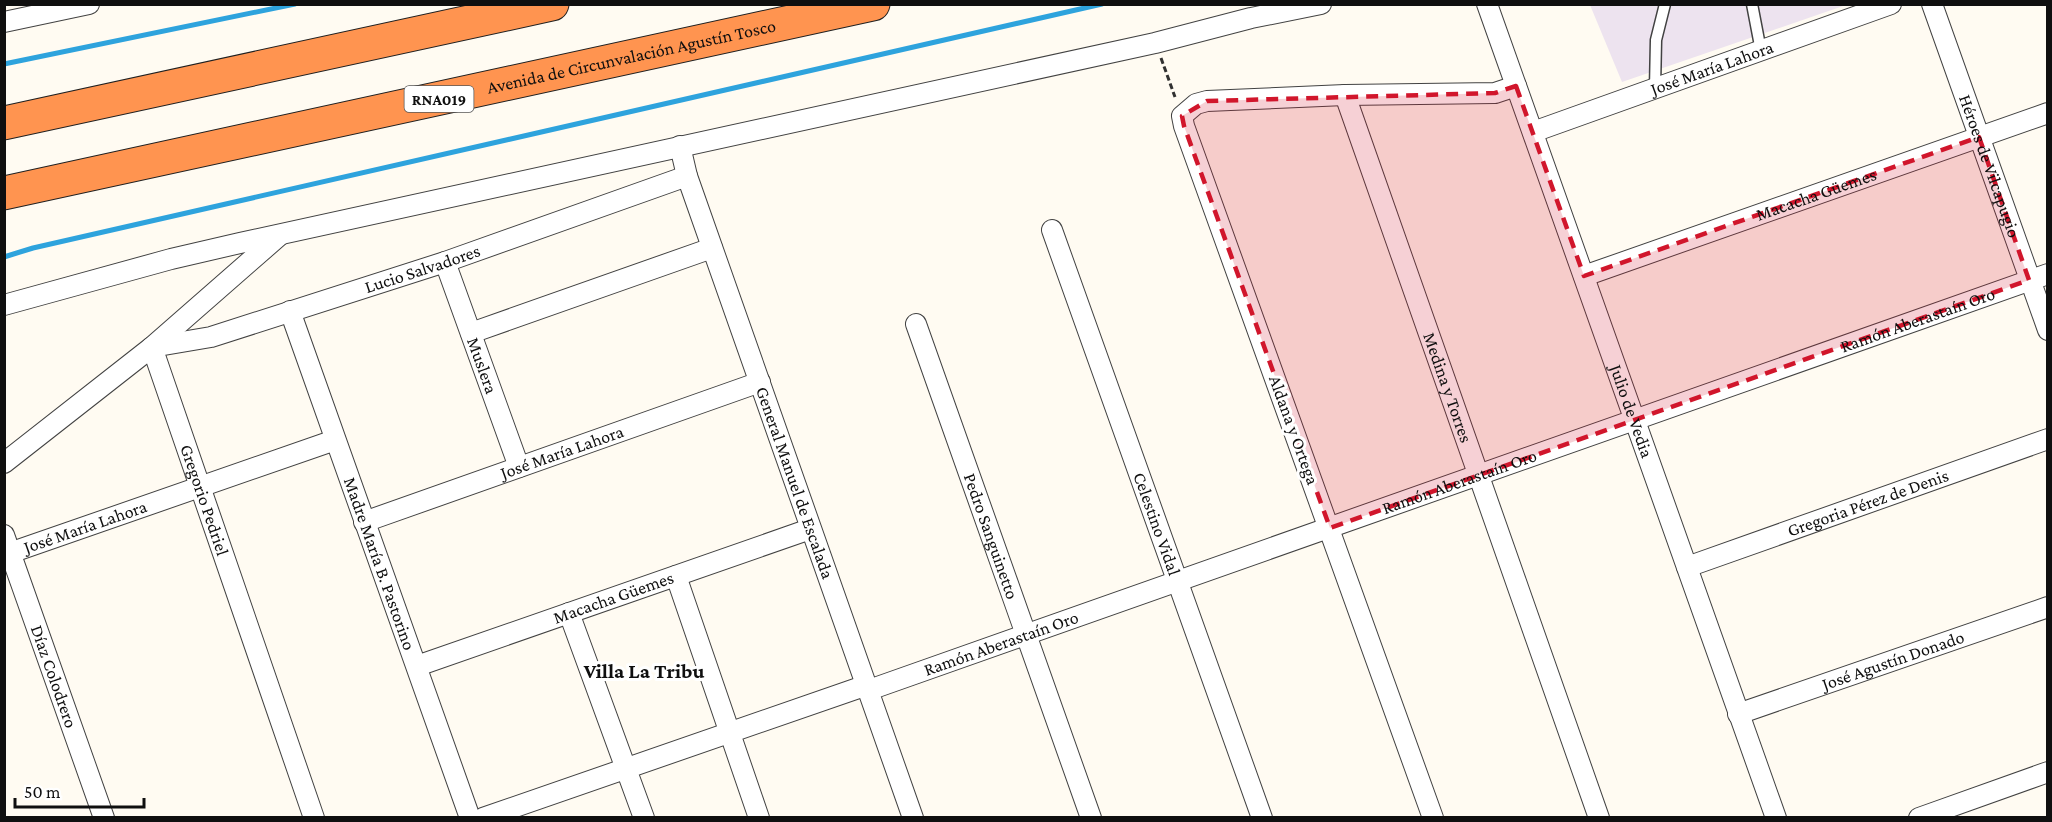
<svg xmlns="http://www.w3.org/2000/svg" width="2052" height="822" font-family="'Crimson Pro',serif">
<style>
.industrial{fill:#ede3ef}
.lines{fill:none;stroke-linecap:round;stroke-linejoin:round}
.stream{stroke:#2ea3dd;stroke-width:5}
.lane-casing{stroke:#424242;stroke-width:13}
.street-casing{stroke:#424242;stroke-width:22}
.highway-casing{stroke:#202020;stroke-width:35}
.path{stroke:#313131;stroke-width:3;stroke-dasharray:6 3;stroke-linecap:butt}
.lane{stroke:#fff;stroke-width:10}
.street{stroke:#fff;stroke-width:20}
.highway{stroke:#ff9450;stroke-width:33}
.marked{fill:#d1162c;fill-opacity:0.2;stroke:#d1162c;stroke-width:4.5;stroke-dasharray:12 8;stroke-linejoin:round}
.labels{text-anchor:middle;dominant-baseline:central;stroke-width:6;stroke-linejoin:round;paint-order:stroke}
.shield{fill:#fff;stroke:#575757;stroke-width:1.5}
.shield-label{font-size:16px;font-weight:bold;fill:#0f0f0f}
.street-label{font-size:18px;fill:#0f0f0f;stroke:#fff}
.quarter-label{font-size:21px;font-weight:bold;fill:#0f0f0f;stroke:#fff}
</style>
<rect width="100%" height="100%" fill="#fffbf2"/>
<path class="industrial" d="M1590 5H1846L1622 82Z"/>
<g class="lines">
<g class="stream">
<path d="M4 64 295 4"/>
<path d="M4 257 33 248 1102 4"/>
</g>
<defs>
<g id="lane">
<path d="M1752 4 1761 51"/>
<path d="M1655 88 1656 40 1665 4"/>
</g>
<g id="street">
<path id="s1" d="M1487 4 1776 818"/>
<path id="s2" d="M1932 4 2048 330"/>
<path d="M4 22 89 4"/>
<path id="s3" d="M1345 95 1599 818"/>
<path id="s4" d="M1533 132 1891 4"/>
<path id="s5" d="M680 146 687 176 913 818"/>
<path id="s6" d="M1052 230 1262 818"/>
<path id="s7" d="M280 235 152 347 314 818"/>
<path id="s8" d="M445 262 519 467"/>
<path id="s9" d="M1584 276 2048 113"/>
<path d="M4 305 171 259 240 243 1155 43 1251 18 1321 4"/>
<path id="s10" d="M290 311 470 818"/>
<path id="s11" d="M916 324 1091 818"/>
<path d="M471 333 712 248"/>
<path id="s12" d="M4 463 152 347 211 337 445 262 687 176"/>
<path id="s13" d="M364 522 760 382"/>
<path id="s14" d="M4 535 104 818"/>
<path id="s15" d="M4 555 335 440"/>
<path id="s16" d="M1687 567 2048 439"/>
<path d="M676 576 759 818"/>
<path d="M569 613 644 818"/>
<path id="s17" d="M417 666 810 529"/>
<path id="s18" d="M869 690 2048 274"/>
<path id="s19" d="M1738 714 2048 607"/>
<path d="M483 818 867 685"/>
<path d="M1433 818 1184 126 1182 116 1196 104 1207 101 1345 95 1495 93 1516 86"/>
<path d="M1919 818 2048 772"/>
</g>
<g id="highway">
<path d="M4 123 552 4"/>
<path id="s20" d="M4 193 873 4"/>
</g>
</defs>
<use href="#lane" class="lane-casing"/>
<use href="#street" class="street-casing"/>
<use href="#highway" class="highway-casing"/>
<path class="path" d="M1161 58 1175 97"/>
<use href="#lane" class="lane"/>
<use href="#street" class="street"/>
<use href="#highway" class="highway"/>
</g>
<path class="marked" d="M1516 86 1584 276 1979 137 2029 280 1330 528 1184 126 1182 116 1207 101 1495 93Z"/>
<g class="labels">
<rect class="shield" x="404.5" y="86" width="69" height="26" rx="4.5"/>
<g class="shield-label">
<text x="439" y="99">RNA019</text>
</g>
<g class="street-label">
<text stroke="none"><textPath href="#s20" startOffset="642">Avenida de Circunvalación Agustín Tosco</textPath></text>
<text stroke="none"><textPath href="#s4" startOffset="190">José María Lahora</textPath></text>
<text stroke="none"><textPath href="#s2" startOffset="172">Héroes de Vilcapugio</textPath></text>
<text stroke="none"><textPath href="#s9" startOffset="246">Macacha Güemes</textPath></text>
<text stroke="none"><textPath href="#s12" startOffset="470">Lucio Salvadores</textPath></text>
<text stroke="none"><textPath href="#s18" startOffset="1112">Ramón Aberastaín Oro</textPath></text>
<text stroke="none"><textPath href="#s8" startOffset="110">Muslera</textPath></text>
<text stroke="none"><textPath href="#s3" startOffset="310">Medina y Torres</textPath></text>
<text stroke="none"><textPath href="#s1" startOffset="432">Julio de Vedia</textPath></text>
<text transform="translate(1294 430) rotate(70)">Aldana y Ortega</text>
<text stroke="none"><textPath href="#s13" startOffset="210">José María Lahora</textPath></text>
<text stroke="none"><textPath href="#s5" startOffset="356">General Manuel de Escalada</textPath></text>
<text stroke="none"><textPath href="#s18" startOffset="626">Ramón Aberastaín Oro</textPath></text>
<text stroke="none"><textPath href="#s7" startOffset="332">Gregorio Pedriel</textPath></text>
<text stroke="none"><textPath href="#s16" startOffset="192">Gregoria Pérez de Denis</textPath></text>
<text stroke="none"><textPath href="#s6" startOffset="312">Celestino Vidal</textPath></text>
<text stroke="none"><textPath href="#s15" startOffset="86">José María Lahora</textPath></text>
<text stroke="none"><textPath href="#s11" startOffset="225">Pedro Sanguinetto</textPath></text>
<text stroke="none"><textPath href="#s10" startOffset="268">Madre María B. Pastorino</textPath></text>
<text stroke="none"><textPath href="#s17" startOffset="208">Macacha Güemes</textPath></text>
<text stroke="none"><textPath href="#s18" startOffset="140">Ramón Aberastaín Oro</textPath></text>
<text stroke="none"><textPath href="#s19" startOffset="164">José Agustín Donado</textPath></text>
<text stroke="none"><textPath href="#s14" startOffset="150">Díaz Colodrero</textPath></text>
</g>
<g class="quarter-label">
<text x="644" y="671">Villa La Tribu</text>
</g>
</g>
<rect width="2052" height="822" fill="none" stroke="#0f0f0f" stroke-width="12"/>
<path d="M15 798v9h129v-9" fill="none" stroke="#0f0f0f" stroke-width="3"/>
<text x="24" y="798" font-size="18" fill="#0f0f0f" stroke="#ffffff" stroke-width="4.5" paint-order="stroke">50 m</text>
</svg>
